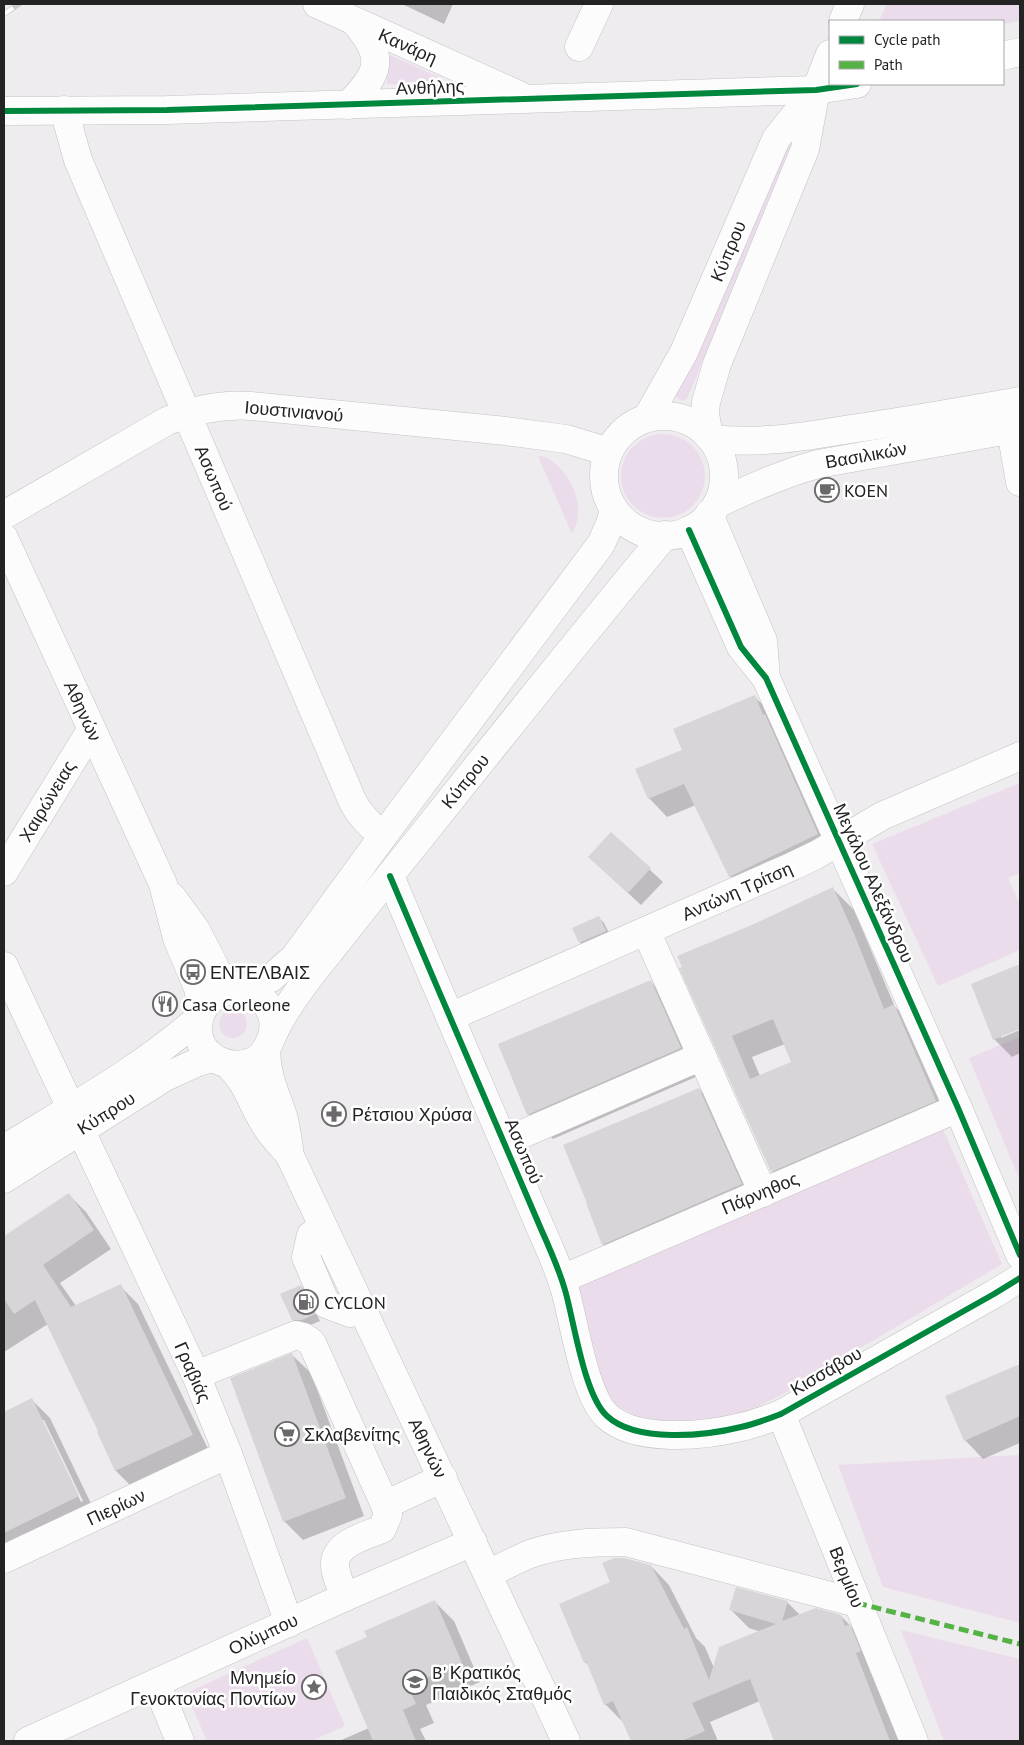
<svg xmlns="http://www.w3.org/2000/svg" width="1024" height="1745" font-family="'PT Sans',sans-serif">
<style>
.green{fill:#ebdcec}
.shadow{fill:#0003;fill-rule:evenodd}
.building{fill:#d7d5d7;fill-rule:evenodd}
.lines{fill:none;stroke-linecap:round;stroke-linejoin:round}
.minor-casing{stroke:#c3c1c3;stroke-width:29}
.major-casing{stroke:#c3c1c3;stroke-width:29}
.minor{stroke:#fdfcfd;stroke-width:28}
.major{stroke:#fdfcfd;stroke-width:28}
.rail-casing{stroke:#cacaca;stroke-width:5.5}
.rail{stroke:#fff;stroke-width:4;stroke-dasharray:11;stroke-linecap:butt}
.quiet{stroke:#55b245;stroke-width:5;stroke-dasharray:10 5;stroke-linecap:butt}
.cycleway-casing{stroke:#fff;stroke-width:9}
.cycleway{stroke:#00873e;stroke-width:6}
.labels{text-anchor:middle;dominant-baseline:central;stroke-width:5;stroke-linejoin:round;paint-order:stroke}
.street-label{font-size:18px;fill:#242324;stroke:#fff}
.poi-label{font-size:18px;fill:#242324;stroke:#fff;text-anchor:start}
</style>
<rect width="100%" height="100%" fill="#efecef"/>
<g class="green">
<path d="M887 4H1020V21L1003 24V21H879Z"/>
<path d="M386 53 443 79 441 85 387 84Z"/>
<path d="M788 132 795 135 688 397 683 401 677 398 674 392Z"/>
<circle cx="663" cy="476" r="42"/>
<path d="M538 456C547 456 551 460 558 466 576 484 585 510 572 534Z"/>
<path d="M1020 783V873L1008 878 1020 905V950L938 986 872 844Z"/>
<circle cx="233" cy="1024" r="14"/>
<path d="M1020 1037V1181L969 1058Z"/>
<path d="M943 1129 1002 1264C950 1295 898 1326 845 1357 813 1377 771 1404 735 1415 701 1425 641 1428 614 1402 598 1386 583 1312 576 1287Z"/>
<path d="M1020 1455V1623L883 1587 838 1465Z"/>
<path d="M901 1630 1020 1659V1741H944Z"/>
<path d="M307 1638 345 1726 311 1741H207L186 1693Z"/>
</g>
<g class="shadow">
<path d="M402 4H453L444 24Z"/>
<path d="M754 696 773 715 836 853 749 895 730 876 696 805 667 817 649 798 683 751Z"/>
<path d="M611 834 663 882 641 905 602 869Z"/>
<path d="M833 889 854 910 895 1007 916 1027 956 1122 793 1192 772 1171 681 968ZM785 1044 793 1063 760 1076 752 1057Z"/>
<path d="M598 917 604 923 611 937 586 948 580 942Z"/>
<path d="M1020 965V1027L1001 1035V1038L1020 1030V1053L1012 1057 994 1039 972 984Z"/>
<path d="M650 981 675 1006 705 1073 553 1139 528 1114Z"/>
<path d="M699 1089 717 1108 760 1203 621 1263 603 1244 589 1203Z"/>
<path d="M68 1194 86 1212 111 1249 60 1283 76 1306 120 1286 138 1304 210 1453 134 1489 116 1471 98 1433 100 1432 48 1324 4 1352V1238Z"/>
<path d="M301 1286 306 1292 320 1321 308 1326H299L293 1320Z"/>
<path d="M292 1355 311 1373 364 1516 303 1540 284 1521Z"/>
<path d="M1020 1366V1443L983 1459 965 1440 946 1397Z"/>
<path d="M32 1400 50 1418 96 1514 4 1552V1413ZM41 1420H44L83 1501 81 1502Z"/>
<path d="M651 1566 669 1585 696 1638 705 1647 714 1668 761 1632 749 1628 731 1610 787 1602 801 1616H841L859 1635 900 1741H775L760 1701 710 1722 718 1741H632L624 1723 605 1704 590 1667 585 1662Z"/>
<path d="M435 1602 454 1621 480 1682 426 1705 434 1723 420 1729 426 1741H339L369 1728 368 1638Z"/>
</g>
<g class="building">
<path d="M755 695 763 715 765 714 818 834 729 877 684 784 648 799 635 769 682 750 673 729Z"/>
<path d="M611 832 651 868 628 893 588 857Z"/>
<path d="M833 887 855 936 884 1009 894 1004 936 1101 771 1172 679 968 682 967 677 956 754 924ZM773 1019 791 1062 750 1079 732 1036Z"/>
<path d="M599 916 606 931 579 943 572 928Z"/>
<path d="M1020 964V1029L993 1040 971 984Z"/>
<path d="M651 980 681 1048 527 1115 498 1044Z"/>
<path d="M699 1088 742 1184 602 1245 586 1203H587L563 1145Z"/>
<path d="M69 1193 94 1230 43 1265 71 1307 121 1284 193 1435 115 1471 97 1432 98 1431 35 1300 14 1314 4 1299V1236Z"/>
<path d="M301 1285 315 1314 302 1320H292L280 1294Z"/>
<path d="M292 1353 346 1498 283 1522 230 1378Z"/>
<path d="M1020 1364V1416L964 1441 945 1396Z"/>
<path d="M32 1398 79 1496 4 1533V1412Z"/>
<path d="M614 1558H624L651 1565 684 1629 687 1627 709 1680 719 1647 776 1624 729 1610 736 1587 788 1601 782 1621 816 1608 841 1615 845 1626 850 1624 861 1651 856 1653 890 1741H774L750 1679 692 1703 705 1731 682 1741H631L613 1701 604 1705 586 1661 584 1663 559 1604 610 1582 602 1563Z"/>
<path d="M435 1600 462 1663 408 1686 416 1704 403 1710 416 1741H373L335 1651 367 1637 364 1631Z"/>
</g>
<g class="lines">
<defs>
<g id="minor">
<path d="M317 4 521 96"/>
<path d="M579 47 599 4"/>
<path d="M1003 56 1020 52"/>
<path d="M348 105C380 73 386 58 355 22"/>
<path d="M64 110 78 160 352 800C359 815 370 825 383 836"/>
<path d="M4 111 167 110 780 91 816 90 857 84"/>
<path d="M1011 430 1020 482"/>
<path d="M709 514 763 641 766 678"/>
<path d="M4 515 167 421C194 410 222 404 251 406L506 431 566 439 609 452"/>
<path d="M689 530 741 647 766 678 958 1108 1020 1255"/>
<path d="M4 872 91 730"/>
<path d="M390 876C428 966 466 1055 505 1145 517 1173 529 1201 541 1229 550 1249 559 1269 565 1290 574 1321 584 1395 607 1416 636 1443 705 1436 741 1427 755 1424 768 1419 781 1414L994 1294 1020 1278"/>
<path d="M646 931 763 1193"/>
<path d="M4 966 71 1108"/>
<path d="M450 1017 793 866 816 855 882 816 1020 756"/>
<path d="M80 1129 196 1375 228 1454 289 1623"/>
<path d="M504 1142 702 1056"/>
<path d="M311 1235 306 1257 326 1304 350 1313"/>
<path d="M562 1279 958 1108"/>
<path d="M196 1375 296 1335 304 1337 312 1343 385 1505 388 1515 382 1529C366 1536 338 1542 335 1562 334 1573 341 1586 345 1597"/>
<path d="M781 1414 914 1741"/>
<path d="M385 1505 443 1478"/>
<path d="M4 1559 228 1454"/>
<path d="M488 1574C502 1567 516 1560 530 1554 561 1543 594 1542 626 1542L857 1603"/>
<path d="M156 1683 180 1741"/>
<path d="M28 1741 345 1597 473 1542"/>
</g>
<g id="major">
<path d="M843 21 850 4"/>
<circle cx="664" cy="476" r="60"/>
<path d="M647 418 684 352 776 139 813 93"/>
<path d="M709 437 705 414 706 402 717 364 805 149 816 90 830 54"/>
<path d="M711 439C761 444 803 437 851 429 908 421 964 411 1020 401"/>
<path d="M717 504C750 488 782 474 818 464L1020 428"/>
<path d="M4 538 163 884 177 938 198 988 202 1010"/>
<path d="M172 897 196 930 218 973 237 990"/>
<path d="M243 990 271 978 294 958 383 836 601 544 610 524 614 509"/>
<path d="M273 1033C273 1029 274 1024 273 1020 266 977 201 982 198 1026 196 1056 231 1075 257 1059 268 1052 269 1041 275 1030 279 1021 285 1012 290 1004 302 985 316 968 330 951 362 910 395 869 428 828 506 730 585 632 665 535"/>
<path d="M266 1051C267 1078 275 1092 283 1116 287 1129 288 1143 290 1156L566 1741"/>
<path d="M229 1065C248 1084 252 1105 266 1126 272 1136 281 1145 289 1154"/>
<path d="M4 1149C70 1108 140 1070 199 1018"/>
<path d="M4 1179 165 1077 198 1062 213 1058"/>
</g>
</defs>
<use href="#minor" class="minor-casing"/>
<use href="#major" class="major-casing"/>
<use href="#minor" class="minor"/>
<use href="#major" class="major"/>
<defs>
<path id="rail" d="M4 14 19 4"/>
</defs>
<use href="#rail" class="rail-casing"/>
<use href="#rail" class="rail"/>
<path class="quiet" d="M857 1603 1020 1644"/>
<defs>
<g id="cycleway">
<path d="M4 111 167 110 780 91 816 90 857 84"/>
<path d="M689 530 741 647 766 678 958 1108 1020 1255"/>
<path d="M390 876C428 966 466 1055 505 1145 517 1173 529 1201 541 1229 550 1249 559 1269 565 1290 574 1321 584 1395 607 1416 636 1443 705 1436 741 1427 755 1424 768 1419 781 1414L994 1294 1020 1278"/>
</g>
</defs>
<use href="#cycleway" class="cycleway-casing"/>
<use href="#cycleway" class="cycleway"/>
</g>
<defs>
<symbol id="cafe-ring" viewBox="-11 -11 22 22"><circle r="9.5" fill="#fff" stroke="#6b696b" stroke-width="1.5"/><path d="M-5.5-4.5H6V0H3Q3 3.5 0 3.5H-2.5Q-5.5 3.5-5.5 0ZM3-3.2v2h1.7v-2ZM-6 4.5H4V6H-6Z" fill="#6b696b"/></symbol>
<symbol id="bus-ring" viewBox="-11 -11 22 22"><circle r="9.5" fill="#fff" stroke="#6b696b" stroke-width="1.5"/><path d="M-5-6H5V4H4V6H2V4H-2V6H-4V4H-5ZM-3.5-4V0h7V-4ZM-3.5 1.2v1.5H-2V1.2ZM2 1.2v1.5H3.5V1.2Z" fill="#6b696b"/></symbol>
<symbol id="restaurant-ring" viewBox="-11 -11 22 22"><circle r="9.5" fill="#fff" stroke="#6b696b" stroke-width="1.5"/><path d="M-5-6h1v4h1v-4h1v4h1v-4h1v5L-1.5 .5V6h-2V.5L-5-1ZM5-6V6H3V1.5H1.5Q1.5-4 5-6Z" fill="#6b696b"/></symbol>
<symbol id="pharmacy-ring" viewBox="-11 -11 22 22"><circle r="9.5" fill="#fff" stroke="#6b696b" stroke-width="1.5"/><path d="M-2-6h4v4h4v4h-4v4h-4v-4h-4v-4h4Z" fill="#6b696b"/></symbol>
<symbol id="fuel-ring" viewBox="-11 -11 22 22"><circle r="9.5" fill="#fff" stroke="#6b696b" stroke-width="1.5"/><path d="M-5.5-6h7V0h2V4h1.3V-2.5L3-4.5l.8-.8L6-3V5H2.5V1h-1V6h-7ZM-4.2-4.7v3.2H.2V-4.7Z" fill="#6b696b"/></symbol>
<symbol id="supermarket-ring" viewBox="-11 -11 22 22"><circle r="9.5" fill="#fff" stroke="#6b696b" stroke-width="1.5"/><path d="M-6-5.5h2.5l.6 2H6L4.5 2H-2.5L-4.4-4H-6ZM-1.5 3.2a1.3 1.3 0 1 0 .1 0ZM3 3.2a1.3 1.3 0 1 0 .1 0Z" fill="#6b696b"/></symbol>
<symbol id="school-ring" viewBox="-11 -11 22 22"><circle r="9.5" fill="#fff" stroke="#6b696b" stroke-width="1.5"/><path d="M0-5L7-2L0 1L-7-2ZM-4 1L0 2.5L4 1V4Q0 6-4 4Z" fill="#6b696b"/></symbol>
<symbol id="sight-ring" viewBox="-11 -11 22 22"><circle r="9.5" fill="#fff" stroke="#6b696b" stroke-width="1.5"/><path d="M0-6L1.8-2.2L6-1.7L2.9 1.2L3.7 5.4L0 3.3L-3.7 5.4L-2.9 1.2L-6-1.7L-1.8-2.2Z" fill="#6b696b"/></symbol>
</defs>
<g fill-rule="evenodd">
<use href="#cafe-ring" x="813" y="476" width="28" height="28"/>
<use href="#bus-ring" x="179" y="958" width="28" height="28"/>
<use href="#restaurant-ring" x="151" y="990" width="28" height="28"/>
<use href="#pharmacy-ring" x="320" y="1100" width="28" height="28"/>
<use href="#fuel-ring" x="292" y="1288" width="28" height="28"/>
<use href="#supermarket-ring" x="273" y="1420" width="28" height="28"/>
<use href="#school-ring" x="401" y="1668" width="28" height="28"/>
<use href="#sight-ring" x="300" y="1673" width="28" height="28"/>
</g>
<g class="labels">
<g class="street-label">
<text transform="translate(408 46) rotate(24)">Κανάρη</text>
<text transform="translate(430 87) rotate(-2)">Ανθήλης</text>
<text transform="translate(728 251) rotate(-67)">Κύπρου</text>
<text transform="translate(294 411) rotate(5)">Ιουστινιανού</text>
<text transform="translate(866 455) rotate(-10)">Βασιλικών</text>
<text transform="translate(214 478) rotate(67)">Ασωπού</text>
<text transform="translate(83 711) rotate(65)">Αθηνών</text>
<text transform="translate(465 781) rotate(-51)">Κύπρου</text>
<text transform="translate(47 801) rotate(-59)">Χαιρώνειας</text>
<text transform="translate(874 883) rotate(66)">Μεγάλου Αλεξάνδρου</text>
<text transform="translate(737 891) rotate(-24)">Αντώνη Τρίτση</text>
<text transform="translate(106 1113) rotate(-32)">Κύπρου</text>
<text transform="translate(524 1151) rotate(67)">Ασωπού</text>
<text transform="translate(760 1193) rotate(-23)">Πάρνηθος</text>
<text transform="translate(826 1371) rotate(-30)">Κισσάβου</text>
<text transform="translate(193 1372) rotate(66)">Γραβιάς</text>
<text transform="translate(428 1448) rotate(64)">Αθηνών</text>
<text transform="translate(116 1507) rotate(-25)">Πιερίων</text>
<text transform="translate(847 1577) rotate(68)">Βερμίου</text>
<text transform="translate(263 1634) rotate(-25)">Ολύμπου</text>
</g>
<g class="poi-label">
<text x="844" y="490">KOEN</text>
<text x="210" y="972">ΕΝΤΕΛΒΑΙΣ</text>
<text x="182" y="1004">Casa Corleone</text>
<text x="352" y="1114">Ρέτσιου Χρύσα</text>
<text x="324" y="1302">CYCLON</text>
<text x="304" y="1434">Σκλαβενίτης</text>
<text x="432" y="1672">B' Κρατικός<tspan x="432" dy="21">Παιδικός Σταθμός</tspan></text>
<text x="296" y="1677" text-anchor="end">Μνημείο<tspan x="296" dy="21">Γενοκτονίας Ποντίων</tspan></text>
</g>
</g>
<rect width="1024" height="1745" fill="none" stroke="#242324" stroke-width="10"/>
<rect x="829" y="20" width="175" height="65" fill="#ffffff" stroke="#a7a7a7"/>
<rect x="839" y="36" width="25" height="8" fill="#00873e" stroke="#a7a7a7"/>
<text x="874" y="45" font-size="15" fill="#242324">Cycle path</text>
<rect x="839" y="61" width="25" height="8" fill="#55b245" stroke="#a7a7a7"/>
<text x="874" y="70" font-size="15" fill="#242324">Path</text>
</svg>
